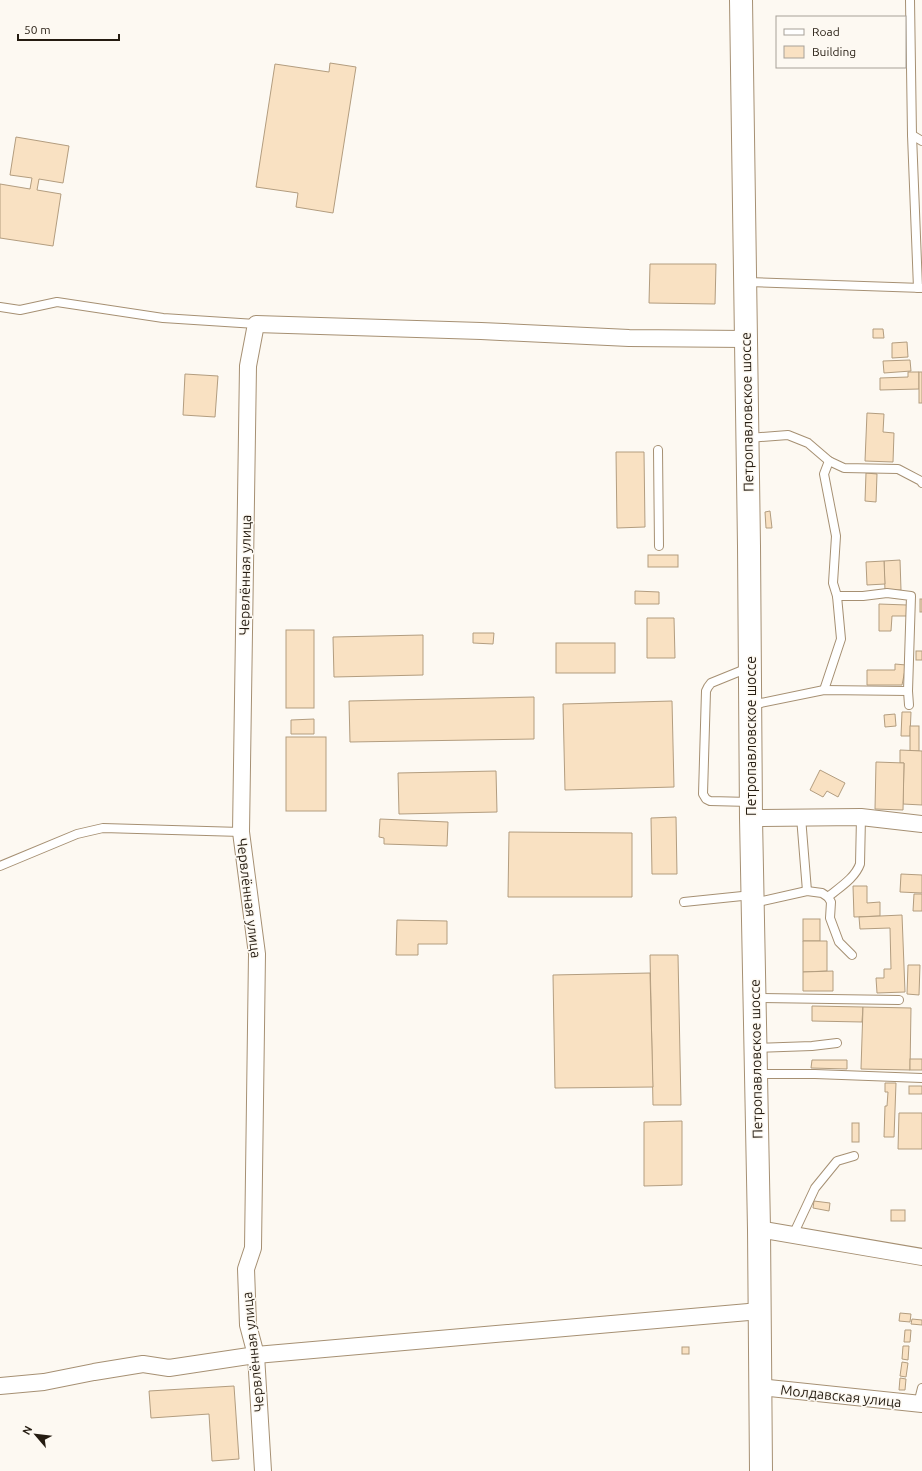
<svg xmlns="http://www.w3.org/2000/svg" width="922" height="1471" font-family="Ubuntu,sans-serif">
<style>
.building{fill:#f9e1c2;stroke:#b39d7f}
.lines{fill:none;stroke-linecap:round;stroke-linejoin:round}
.service-casing{stroke:#a69073;stroke-width:10}
.minor-casing{stroke:#a69073;stroke-width:18}
.primary-casing{stroke:#a69073;stroke-width:24}
.service{stroke:#fff;stroke-width:8}
.minor{stroke:#fff;stroke-width:16}
.primary{stroke:#fff;stroke-width:22}
.labels{text-anchor:middle;dominant-baseline:central;stroke-width:3;stroke-linejoin:round;paint-order:stroke}
.street-label{font-size:14px;fill:#251c11;stroke:#fdf9f2}
</style>
<rect width="100%" height="100%" fill="#fdf9f2"/>
<g class="building">
<path d="M330 63 356 67 333 213 296 207 298 193 256 187 275 64 329 72Z"/>
<path d="M16 137 69 146 63 183 39 179 37 190 61 194 53 246 0 238V184L30 189 32 178 10 175Z"/>
<path d="M650 264H716L715 304 649 303Z"/>
<path d="M873 329H883L884 338H873Z"/>
<path d="M907 342 908 357 892 358V343Z"/>
<path d="M910 360 911 371 884 373 883 361Z"/>
<path d="M908 372H919V389L880 390V378L908 377Z"/>
<rect x="919" y="372" width="3" height="31"/>
<path d="M185 374 218 376 215 417 183 415Z"/>
<path d="M867 413 884 414 883 432 894 433 893 462 865 461Z"/>
<path d="M616 452H644L645 527 617 528Z"/>
<path d="M866 473 877 474 876 502 865 501Z"/>
<path d="M770 511 772 528H766L765 512Z"/>
<rect x="648" y="555" width="30" height="12"/>
<path d="M900 560 901 590 885 591 884 561Z"/>
<path d="M884 561 885 584 867 585 866 562Z"/>
<path d="M635 591 659 592V604H635Z"/>
<rect x="920" y="599" width="2" height="13"/>
<path d="M879 604 907 605V616H892L891 631H879Z"/>
<path d="M647 618H674L675 658H647Z"/>
<rect x="286" y="630" width="28" height="78"/>
<path d="M473 633H494L493 644 473 643Z"/>
<path d="M423 635V675L334 677 333 637Z"/>
<rect x="556" y="643" width="59" height="30"/>
<rect x="916" y="651" width="6" height="9"/>
<path d="M895 664 906 665 902 685H867V670H895Z"/>
<path d="M534 697V739L350 742 349 701Z"/>
<path d="M672 701 674 787 565 790 563 704Z"/>
<path d="M902 712H911L910 736H901Z"/>
<path d="M895 714 896 726 885 727 884 715Z"/>
<path d="M314 719V734H291V720Z"/>
<rect x="910" y="726" width="9" height="25"/>
<rect x="286" y="737" width="40" height="74"/>
<path d="M900 750 922 751V805L903 804 904 763H900Z"/>
<path d="M876 762 904 763 903 810 875 809Z"/>
<path d="M820 770 845 783 838 797 827 791 823 797 810 790Z"/>
<path d="M496 771 497 812 399 814 398 773Z"/>
<path d="M676 817 677 874H652L651 818Z"/>
<path d="M380 819 448 822 447 846 384 844V838L379 837Z"/>
<path d="M509 832 632 833V897H508Z"/>
<path d="M901 874 922 875V893L900 892Z"/>
<path d="M853 886H867V903L880 902V916L854 917Z"/>
<path d="M914 894H922V911H913Z"/>
<path d="M902 915 905 992 877 993 876 978H884V969H891L890 928 860 929 859 917Z"/>
<rect x="803" y="919" width="17" height="22"/>
<path d="M397 920 447 921V944H418V955H396Z"/>
<path d="M803 941H827V971L803 972Z"/>
<path d="M650 955H678L681 1105H653Z"/>
<path d="M908 965H920L919 995 907 994Z"/>
<path d="M833 971V991H803V972Z"/>
<path d="M650 973 653 1087 555 1088 553 975Z"/>
<path d="M812 1006 863 1007 862 1022 812 1021Z"/>
<path d="M863 1007 911 1008 910 1070 861 1069Z"/>
<rect x="910" y="1059" width="12" height="11"/>
<path d="M812 1060H847V1069L811 1068Z"/>
<path d="M885 1083H896L894 1137H884L885 1106H887L888 1092H885Z"/>
<rect x="909" y="1086" width="13" height="8"/>
<path d="M899 1113H922V1149H898Z"/>
<path d="M682 1121V1185L644 1186V1122Z"/>
<rect x="852" y="1123" width="7" height="19"/>
<path d="M814 1201 830 1203 829 1211 813 1208Z"/>
<rect x="891" y="1210" width="14" height="11"/>
<path d="M900 1313 911 1314 910 1322 899 1321Z"/>
<path d="M912 1319 922 1320V1325L911 1324Z"/>
<path d="M905 1330H911L910 1342H904Z"/>
<path d="M903 1346H909L908 1360 902 1359Z"/>
<rect x="682" y="1347" width="7" height="7"/>
<path d="M902 1362 908 1363 906 1377 900 1376Z"/>
<path d="M900 1378 906 1379 905 1390H899Z"/>
<path d="M234 1386 239 1459 212 1461 209 1414 151 1418 149 1391Z"/>
</g>
<g class="lines">
<defs>
<g id="service">
<path d="M910 0 912 135 922 141"/>
<path d="M912 135 918 288"/>
<path d="M747 282 922 288"/>
<path d="M0 307 20 310 57 302 163 318 256 324"/>
<path d="M749 438 788 435 808 443 829 461 844 468 898 469 921 481 922 483"/>
<path d="M658 450 659 546"/>
<path d="M837 596H863L887 593 911 596 908 691 909 705"/>
<path d="M748 668 711 683 708 687 706 691 703 794 706 799 710 801 750 802"/>
<path d="M824 690 841 639 837 596 833 583 836 536 824 474 829 461"/>
<path d="M751 705 824 690 908 691"/>
<path d="M801 817 807 891"/>
<path d="M0 866 77 834 103 828 241 832"/>
<path d="M828 897C840 887 855 878 860 864L861 817"/>
<path d="M684 902 752 895"/>
<path d="M754 903 807 891 822 893 828 897 831 902 830 918 839 942 852 955"/>
<path d="M756 998 899 1000"/>
<path d="M756 1048 812 1046 837 1043"/>
<path d="M757 1074H815L922 1078"/>
<path d="M793 1235 815 1188 837 1161 854 1156"/>
<path d="M918 1404 922 1388"/>
</g>
<g id="minor">
<path d="M751 818 861 817 922 824"/>
<path d="M759 1229 922 1257"/>
<path d="M0 1386 44 1382 94 1372 143 1364 169 1368 256 1355 760 1311"/>
<path d="M760 1387 922 1404"/>
<path d="M263 1471 256 1355 248 1325 246 1269 253 1248 257 954 241 832 248 366 256 324 481 331 629 338 745 339"/>
</g>
<path id="primary" d="M741 0 749 546 751 818 759 1229 761 1471"/>
</defs>
<use href="#service" class="service-casing"/>
<use href="#minor" class="minor-casing"/>
<use href="#primary" class="primary-casing"/>
<use href="#service" class="service"/>
<use href="#minor" class="minor"/>
<use href="#primary" class="primary"/>
</g>
<g class="labels">
<g class="street-label">
<text transform="translate(747 412) rotate(-91)">Петропавловское шоссе</text>
<text transform="translate(245 575) rotate(-89)">Червлённая улица</text>
<text transform="translate(751 736) rotate(-90)">Петропавловское шоссе</text>
<text transform="translate(249 898) rotate(83)">Червлённая улица</text>
<text transform="translate(756 1059) rotate(-91)">Петропавловское шоссе</text>
<text transform="translate(253 1352) rotate(-96)">Червлённая улица</text>
<text transform="translate(841 1396) rotate(6)">Молдавская улица</text>
</g>
</g>
<rect x="776" y="16" width="130" height="52" fill="#fdf9f2" stroke="#a7a198"/>
<rect x="784" y="29" width="20" height="6" fill="#ffffff" stroke="#a7a198"/>
<text x="812" y="36" font-size="12" fill="#251c11">Road</text>
<rect x="784" y="46" width="20" height="12" fill="#f9e1c2" stroke="#a7a198"/>
<text x="812" y="56" font-size="12" fill="#251c11">Building</text>
<g transform="translate(36 1435) rotate(298)" stroke="#fdf9f2" stroke-width="3" paint-order="stroke">
<path d="M0-3L7 15L0 10L-7 15Z" fill="#251c11"/>
<text y="-6" font-size="11" font-weight="bold" text-anchor="middle" fill="#251c11">N</text>
</g>
<path d="M18 34v6h101v-6" fill="none" stroke="#251c11" stroke-width="2"/>
<text x="24" y="34" font-size="12" fill="#251c11" stroke="#fdf9f2" stroke-width="3" paint-order="stroke">50 m</text>
</svg>
